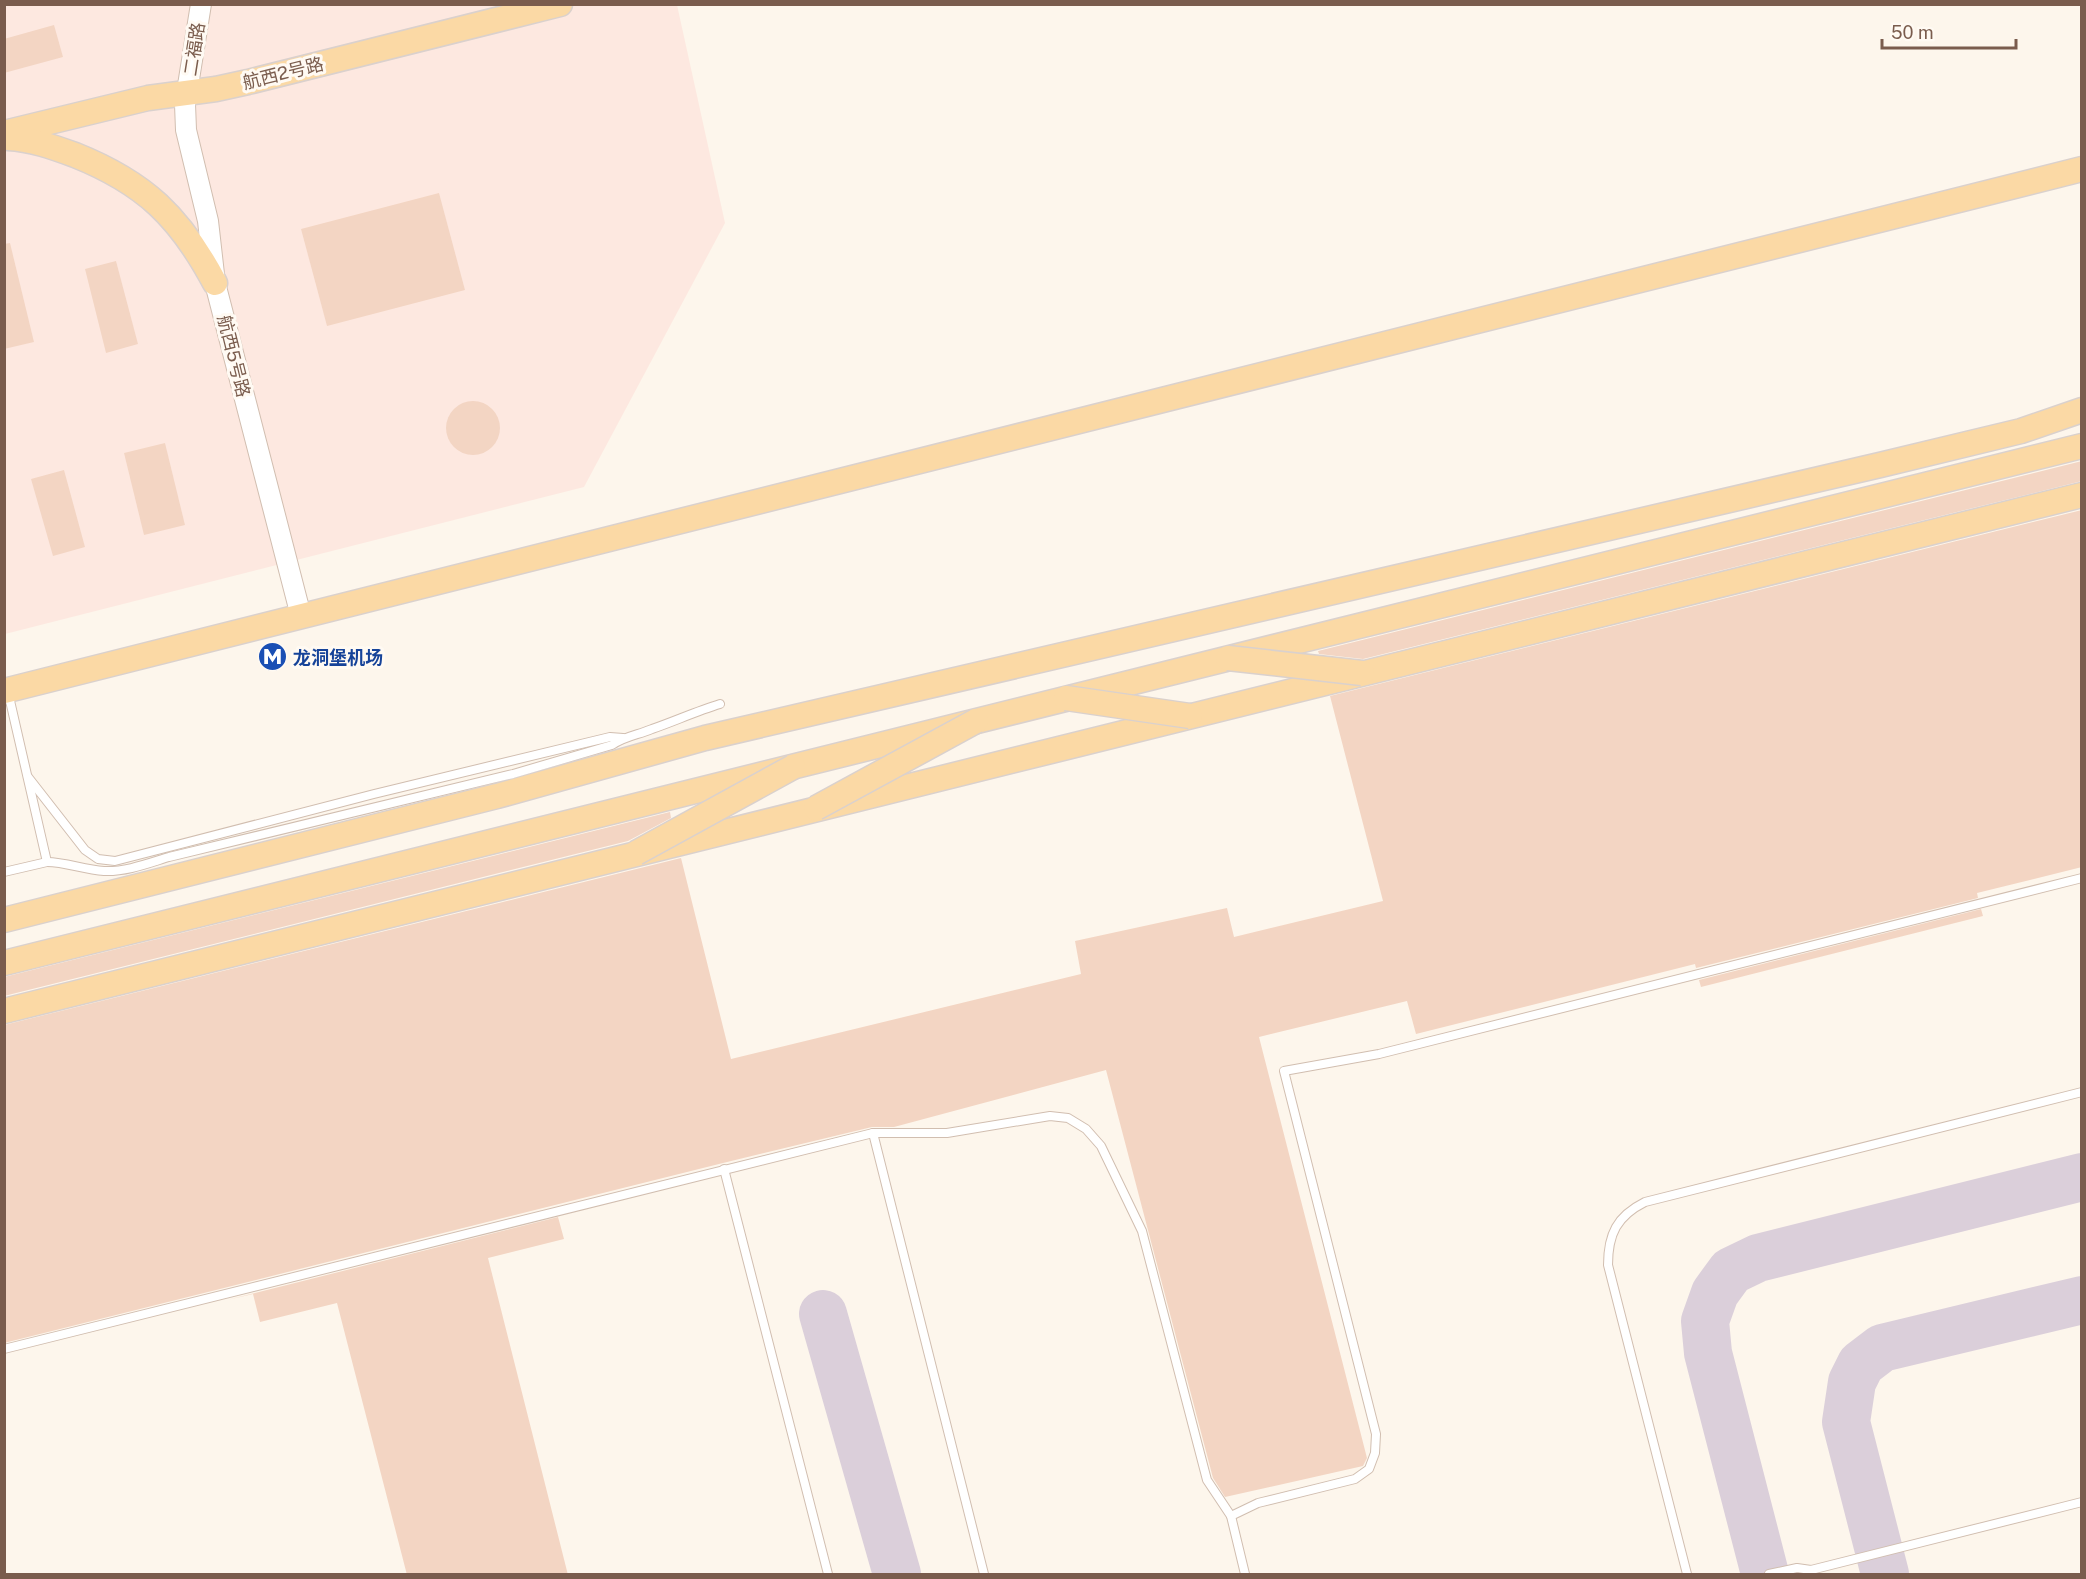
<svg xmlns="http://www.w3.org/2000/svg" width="2086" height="1579" font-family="'Public Sans','Noto Sans SC',sans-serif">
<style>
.commercial{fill:#fde8e0}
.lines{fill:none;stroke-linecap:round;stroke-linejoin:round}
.taxiway{stroke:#dbcfda;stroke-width:48}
.building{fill:#f3d5c3}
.service-casing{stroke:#d1beb0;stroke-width:10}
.tertiary-casing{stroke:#d1beb0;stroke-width:22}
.primary-casing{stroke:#dad1cd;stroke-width:27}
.service{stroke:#fff;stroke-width:8}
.tertiary{stroke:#fff;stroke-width:20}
.primary{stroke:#fbd9a5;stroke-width:24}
.primary-bridge-casing{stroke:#dad1cd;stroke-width:27;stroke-linecap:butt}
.primary-bridge{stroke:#fbd9a5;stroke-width:24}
.labels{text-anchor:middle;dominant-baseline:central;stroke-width:6;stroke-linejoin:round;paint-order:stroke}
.street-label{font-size:18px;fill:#7a5c4d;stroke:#fffaf3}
.transit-label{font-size:18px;font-weight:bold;fill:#164399;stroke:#fffaf3;text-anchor:start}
</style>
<rect width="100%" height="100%" fill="#fdf6ec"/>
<path class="commercial" d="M5 5H677L725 223 584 487 5 634Z"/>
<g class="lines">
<g class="taxiway">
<path d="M823 1314 897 1574"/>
<path d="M1765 1574 1708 1353 1705 1321 1715 1293 1731 1271 1758 1258 2082 1177"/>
<path d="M1885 1574 1846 1422 1852 1382 1861 1364 1882 1348 2082 1300"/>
</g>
</g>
<g class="building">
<path d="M54 25 63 57 4 73V39Z"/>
<path d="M439 193 465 290 327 326 301 229Z"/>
<path d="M10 243 34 342 4 349V244Z"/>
<path d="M116 261 138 344 106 353 85 269Z"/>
<circle cx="473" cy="428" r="27"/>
<path d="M165 443 185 525 144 535 124 453Z"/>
<path d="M2082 461V481L1363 659 1319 654 1318 651Z"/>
<path d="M64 470 85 547 53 556 31 479Z"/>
<path d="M2082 510V867L1977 893 1978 898 1696 968 1695 964 1416 1034 1407 1001 1259 1037 1367 1458 1363 1466 1225 1497 1213 1478 1106 1070 894 1127H872L723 1163 4 1343V1025L681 858 731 1059 1081 974 1075 941 1227 908 1234 937 1383 901 1330 696Z"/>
<path d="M670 812 671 818 628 841 4 996V977Z"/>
<path d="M1981 909 1983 916 1701 987 1699 980Z"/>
<path d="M558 1217 564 1239 488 1258 568 1575H407L337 1303 260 1322 253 1294 227 1300Z"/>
</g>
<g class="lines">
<defs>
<g id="service">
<path d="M28 777 85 850 98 859 115 861 374 794 610 737 623 738"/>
<path d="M47 862C66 862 84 870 104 871 126 872 149 863 169 857L513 774 612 745C625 736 638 735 652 729 675 721 697 711 720 704"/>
<path d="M4 872 47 862 8 692"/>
<path d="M873 1133H947L1050 1116 1068 1118 1086 1129 1101 1146 1142 1231 1207 1480 1231 1516 1245 1574"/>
<path d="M724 1169 828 1574"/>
<path d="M4 1349 873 1133 984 1574"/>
<path d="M1231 1516 1258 1503 1355 1479 1369 1469 1375 1453 1376 1434 1284 1071 1379 1054 2082 878"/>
<path d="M1687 1574 1608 1265C1608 1234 1617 1216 1645 1202L2082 1092"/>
<path d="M1769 1574 1797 1568 1811 1570 2082 1502"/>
</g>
<path id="tertiary" d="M201 4 185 104 186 130 208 221 215 283 301 616"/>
<g id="primary">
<path d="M4 133 148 98 216 89 248 82 560 4"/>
<path d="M8 138C31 139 53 147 75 155 145 183 180 217 215 283"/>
<path d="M4 691 2082 169"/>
<path d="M4 920 497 796 705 738 1880 465 2021 431 2082 410"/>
<path d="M4 963 2082 446"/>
<path d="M4 1011 2082 495"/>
</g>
</defs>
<use href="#service" class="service-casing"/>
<use href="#tertiary" class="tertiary-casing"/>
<use href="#primary" class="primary-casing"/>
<use href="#service" class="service"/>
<use href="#tertiary" class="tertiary"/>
<use href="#primary" class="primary"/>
<defs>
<g id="primary-bridge">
<path d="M1228 658 1362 673"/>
<path d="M1066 698 1190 716"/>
<path d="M816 808 976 721"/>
<path d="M636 853 793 767"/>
</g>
</defs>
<use href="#primary-bridge" class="primary-bridge-casing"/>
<use href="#primary-bridge" class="primary-bridge"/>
</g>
<defs>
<symbol id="metro-disc" viewBox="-11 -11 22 22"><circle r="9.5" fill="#1a4fb4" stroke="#fffaf3"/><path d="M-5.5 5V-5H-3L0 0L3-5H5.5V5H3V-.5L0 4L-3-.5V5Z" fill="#fff"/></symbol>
</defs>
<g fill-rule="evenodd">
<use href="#metro-disc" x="256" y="640" width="33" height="33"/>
</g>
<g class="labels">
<g class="street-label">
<text transform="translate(194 49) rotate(-81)">二福路</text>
<text transform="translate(283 73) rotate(-14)">航西2号路</text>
<text transform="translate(234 356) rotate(76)">航西5号路</text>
</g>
<g class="transit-label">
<text x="293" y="657">龙洞堡机场</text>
</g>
</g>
<rect width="2086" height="1579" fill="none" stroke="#7a5c4d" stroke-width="12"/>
<path d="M1882 39v9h134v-9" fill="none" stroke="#7a5c4d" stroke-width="3"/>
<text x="1891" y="39" font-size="18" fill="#7a5c4d" stroke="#fffaf3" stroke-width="4.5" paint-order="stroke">50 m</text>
</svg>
